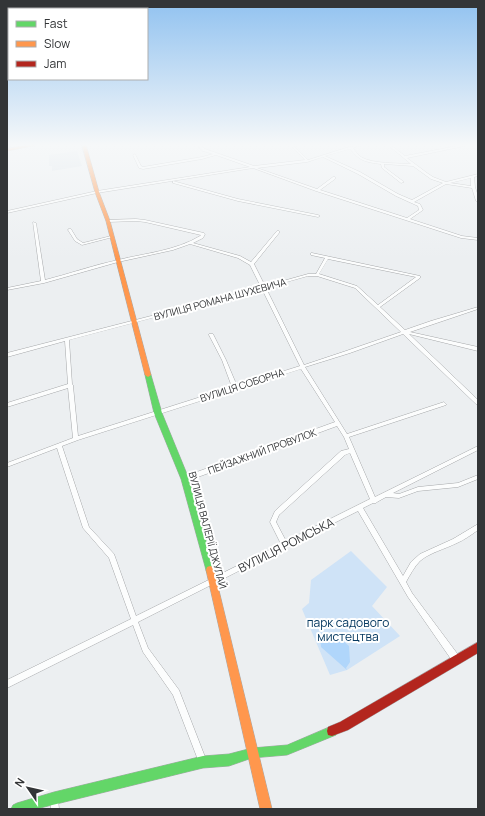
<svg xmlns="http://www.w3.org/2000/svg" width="485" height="816" font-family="Manrope,sans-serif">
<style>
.built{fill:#dbe2e8}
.green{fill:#cfe3f7}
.water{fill:#b0d6fb}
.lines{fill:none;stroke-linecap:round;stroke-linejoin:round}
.street-casing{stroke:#a6a8aa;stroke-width:1}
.fast-casing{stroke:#a6a8aa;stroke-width:1}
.slow-casing{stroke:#a6a8aa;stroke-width:1}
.jam-casing{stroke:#a6a8aa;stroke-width:1}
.street{fill:#fcfdfd;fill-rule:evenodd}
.fast{fill:#63d668;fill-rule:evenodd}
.slow{fill:#ff974d;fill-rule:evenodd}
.jam{fill:#b3261e;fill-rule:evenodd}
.labels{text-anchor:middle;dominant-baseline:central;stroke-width:4;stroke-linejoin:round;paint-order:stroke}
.street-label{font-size:10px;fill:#333537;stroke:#fff}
.near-street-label{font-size:12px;fill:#333537;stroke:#fff}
.near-park-label{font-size:12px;fill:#063960;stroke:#fff}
</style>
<rect width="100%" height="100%" fill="#eceff1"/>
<path class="built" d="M77 151 82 166 52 171V166H49V155Z"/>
<path class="green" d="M351 551 387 587 372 606 400 636 347 670 330 675 302 609 309 603 311 580Z"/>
<path class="water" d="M331 633 342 640 349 646 350 662 346 668 347 670 321 647 320 636Z"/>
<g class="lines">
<defs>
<g id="street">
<path d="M197 145H200L205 149 254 166 305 160 290 145H293L308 160 349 147 347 145H350L351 147 356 145H361L353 148C355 151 358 155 361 157 373 164 397 163 411 164L388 145H391L405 156 462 145H469L407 158 427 173 433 177 446 182 478 174V176L474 177 475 187 478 196V202L476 201 472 188 446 184 414 202 420 204 423 210 410 219 462 236 478 238V240L461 238 316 191 253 168 97 193 7 213V211L97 191 250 167 216 155 202 159 143 169 139 168 133 155 135 154 141 166 143 167 202 157 213 154 203 151ZM350 149C360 161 365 162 381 164L382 168 401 183 404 182 384 167V164L413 166 431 179 443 183 412 200 398 194 360 172 325 156ZM323 157 358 174 396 196 418 206 419 210 407 218 320 190 335 179V177H333L317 189 257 168 307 162ZM471 178V186L450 183Z"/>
<path d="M173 181 238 199 318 215 320 216 318 217 238 201 173 183Z"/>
<path d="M136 219 145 220 204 233 205 234 203 238 193 243 240 256 251 262 277 231H279V233L254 264 265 286 308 274H316L325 258 311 255V253H312L420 276V278L380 307 405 330 431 321 478 307V309L410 332 478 347V351L409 334 478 400V405L476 404 403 334 350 353 305 367 347 434 444 402 446 404V405L349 437 375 497 478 446V450L393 493 399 494 418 487 458 483 478 475V479L458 487 418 491 399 498 386 497 377 502 376 503H373L363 508 403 576 411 562 420 554 453 539 478 524V530C471 535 464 540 457 543 445 549 429 553 420 561 414 567 410 575 406 582L412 593 459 656 460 659 459 662 456 663 453 662 408 597 358 511 288 546 287 548H284L138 622 148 648 179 690 207 762 206 765 203 766 200 765 173 695 143 652 133 625 7 688V680L131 619 109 558 83 528 57 448 7 467V463L73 438 68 388 7 407V403L68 384 65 341 7 357V353L225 297 261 287 250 265 238 258 190 244 173 250 118 262 44 283 7 290V288L41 281 33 222 36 223 45 280C69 274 94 265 118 260 146 253 175 251 200 236L201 235 145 222 136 221 108 222 106 221 108 220ZM328 259 416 277 378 305 357 286 319 274ZM308 276H317L355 288 401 332 346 351 304 365 266 288ZM262 289 300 366 237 386 226 360 213 334H209V335L222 360 232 387 78 436 73 386V385L72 384 69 340ZM301 369 335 422 183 477 182 479 183 481H187L337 426 344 437 349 449 341 451 275 511 270 522 281 544 136 616 114 554 89 527 62 446 78 440ZM350 453 370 499 286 541 276 522 279 515 345 455Z"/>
<path d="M69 229H71L77 239 83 243 111 236 113 237 82 245 75 241 68 230Z"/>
<path d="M54 795 57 796 58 799 59 809H51L50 799 51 796Z"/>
</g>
<g id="fast">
<path d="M146 373H150L151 375 162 413 189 479 214 570 213 573 210 574 207 573 206 570 181 479 154 413 145 375Z"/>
<path d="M332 726 336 727 337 731 336 735 287 755 252 758 229 766 203 768 36 809H11L13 805 17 803 54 792 203 756 229 754 252 748 287 745Z"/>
</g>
<g id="slow">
<path d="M27 145H37L7 151V149Z"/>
<path d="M82 145H86L99 192 110 221 151 375 148 377 145 375 106 221 95 192Z"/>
<path d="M210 566 213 567 214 570 272 809H260L206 570 207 567Z"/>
</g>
<path id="jam" d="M478 642V653L348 730 332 736 328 735 327 731 328 727 340 722Z"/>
</defs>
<use href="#street" class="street-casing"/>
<use href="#fast" class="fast-casing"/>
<use href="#slow" class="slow-casing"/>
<use href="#jam" class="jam-casing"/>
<use href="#street" class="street"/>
<use href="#fast" class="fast"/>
<use href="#slow" class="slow"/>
<use href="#jam" class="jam"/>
</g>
<linearGradient id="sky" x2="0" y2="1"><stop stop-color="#91c2f0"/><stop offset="0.56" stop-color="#f6f8f9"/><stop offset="1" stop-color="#f6f8f9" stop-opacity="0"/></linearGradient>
<rect width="485" height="259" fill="url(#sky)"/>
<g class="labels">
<g class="street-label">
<text transform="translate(220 299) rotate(-15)">ВУЛИЦЯ РОМАНА ШУХЕВИЧА</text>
<text transform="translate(242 385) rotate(-18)">ВУЛИЦЯ СОБОРНА</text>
<text transform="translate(262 451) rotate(-20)">ПЕЙЗАЖНИЙ ПРОВУЛОК</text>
<text transform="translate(208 530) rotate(75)">ВУЛИЦЯ ВАЛЕРІЇ ДЖУЛАЙ</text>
</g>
<g class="near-street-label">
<text transform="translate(286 545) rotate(-27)">ВУЛИЦЯ РОМСЬКА</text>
</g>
<g class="near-park-label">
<text x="348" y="622">парк садового<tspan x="348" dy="14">мистецтва</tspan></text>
</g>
</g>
<rect width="485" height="816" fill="none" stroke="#333537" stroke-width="16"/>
<rect x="8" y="8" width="140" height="72" fill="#ffffff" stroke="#adaeaf"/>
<rect x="16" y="21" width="20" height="6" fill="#63d668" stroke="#adaeaf"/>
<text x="44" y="28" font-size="12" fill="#333537">Fast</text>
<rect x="16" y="41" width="20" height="6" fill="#ff974d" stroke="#adaeaf"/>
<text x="44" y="48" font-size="12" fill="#333537">Slow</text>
<rect x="16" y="61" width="20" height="6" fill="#b3261e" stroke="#adaeaf"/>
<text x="44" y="68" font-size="12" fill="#333537">Jam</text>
<g transform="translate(28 788) rotate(304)" stroke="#ffffff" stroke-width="3" paint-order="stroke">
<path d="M0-3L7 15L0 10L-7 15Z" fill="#333537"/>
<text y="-6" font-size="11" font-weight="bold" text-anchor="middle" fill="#333537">N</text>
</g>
</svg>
